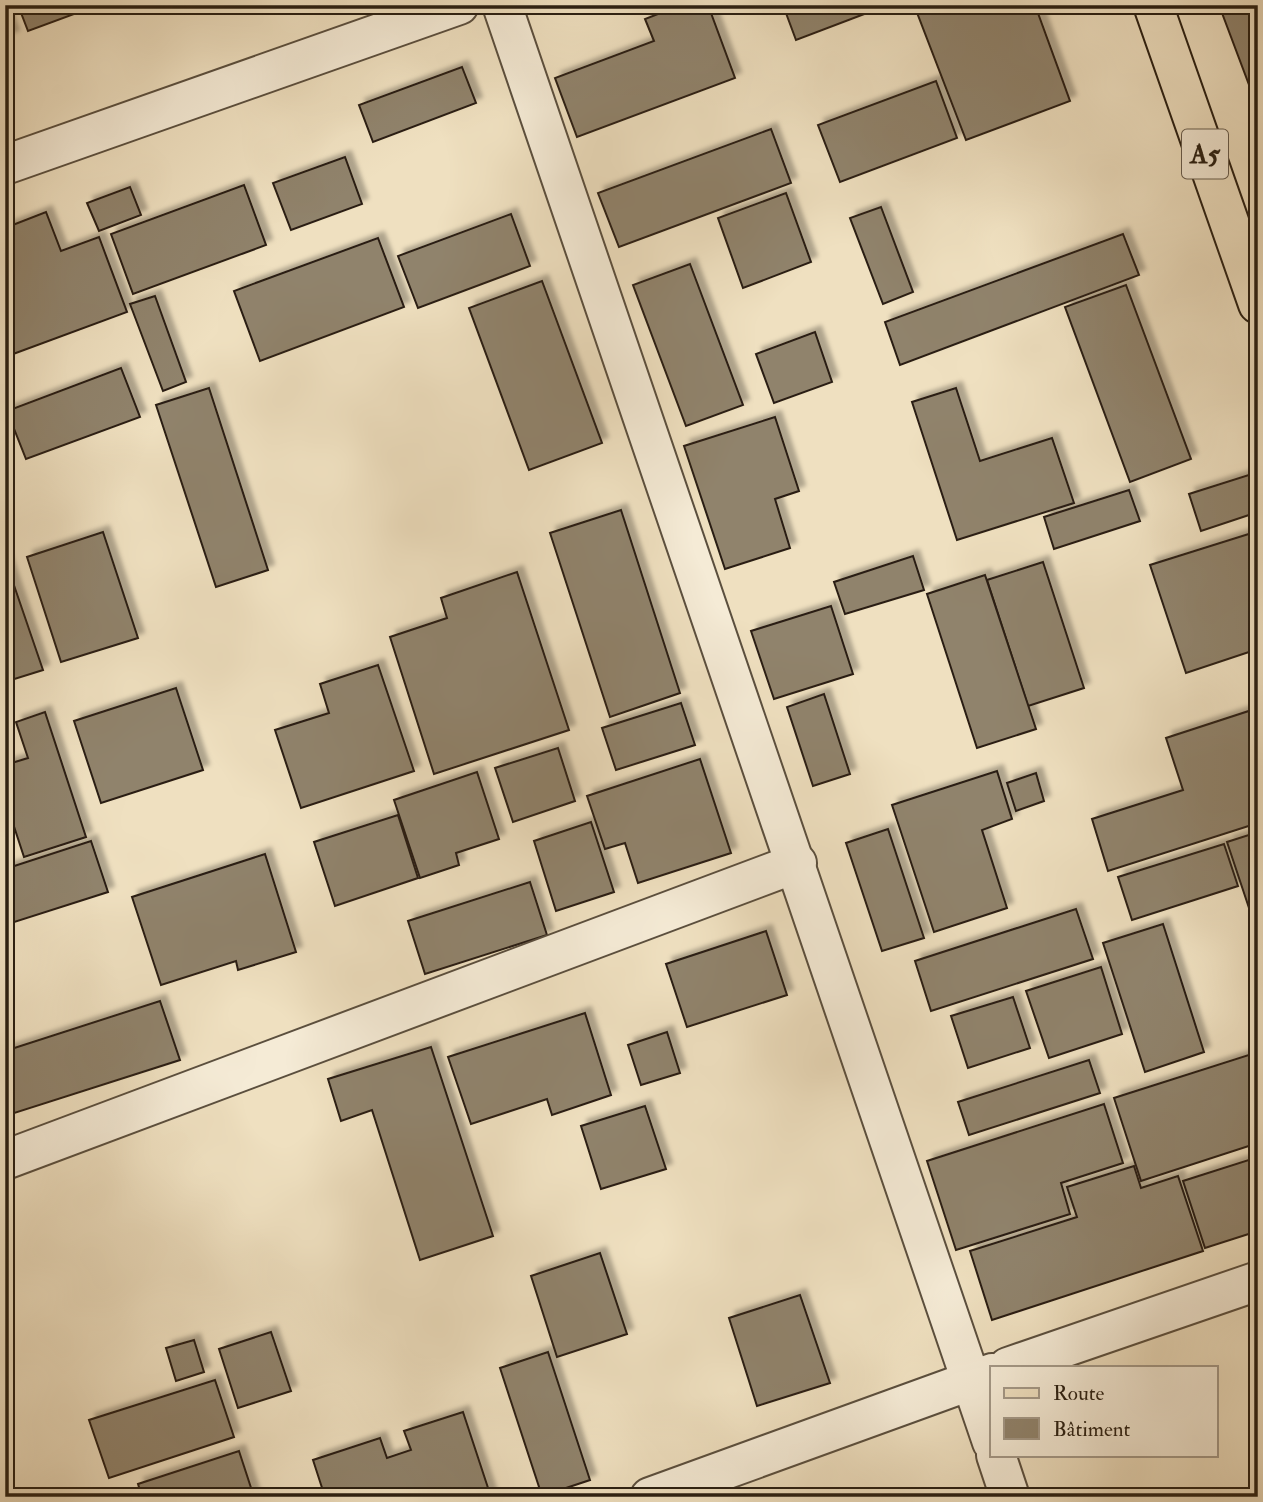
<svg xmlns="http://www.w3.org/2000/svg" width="1263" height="1502" font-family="'IM FELL Double Pica',serif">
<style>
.building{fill:#90836c;stroke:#2a1f12;stroke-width:2;filter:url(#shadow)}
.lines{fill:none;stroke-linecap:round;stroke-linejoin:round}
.minor-casing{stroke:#5b4f3e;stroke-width:42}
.tertiary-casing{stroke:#5b4f3e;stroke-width:42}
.primary-casing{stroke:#2a1f12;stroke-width:42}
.minor{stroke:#f5ebd6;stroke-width:38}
.tertiary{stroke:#f5ebd6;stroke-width:38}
.primary{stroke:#efe0c0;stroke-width:38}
.labels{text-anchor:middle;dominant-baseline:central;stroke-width:5;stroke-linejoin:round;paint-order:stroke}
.shield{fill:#f5ebd6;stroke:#675c4d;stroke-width:2}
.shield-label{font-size:28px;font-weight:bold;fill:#2a1f12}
</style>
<defs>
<filter id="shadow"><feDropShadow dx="6" dy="-6" stdDeviation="2" flood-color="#0004"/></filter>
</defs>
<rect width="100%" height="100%" fill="#efe0c0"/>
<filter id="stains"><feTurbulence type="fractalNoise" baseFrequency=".00286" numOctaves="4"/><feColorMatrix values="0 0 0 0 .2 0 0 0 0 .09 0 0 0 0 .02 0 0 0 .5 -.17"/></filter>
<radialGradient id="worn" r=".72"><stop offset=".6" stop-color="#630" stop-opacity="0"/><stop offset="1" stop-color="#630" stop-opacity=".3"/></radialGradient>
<g class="building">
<path d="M18 5H83L85 10 28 31Z"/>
<path d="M681 5H708L735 78 577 137 555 78 654 41 645 19Z"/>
<path d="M783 5H888L796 40Z"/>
<path d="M928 5H1035L1070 101 966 140 916 10Z"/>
<path d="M1219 5H1258V106H1257Z"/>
<path d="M5 16 13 36 5 39Z"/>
<path d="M462 67 476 103 373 142 359 105Z"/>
<path d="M936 81 957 138 840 182 818 125Z"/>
<path d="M771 129 791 183 619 247 598 193Z"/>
<path d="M345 157 362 204 291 230 273 183Z"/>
<path d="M244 185 266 245 133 294 111 234Z"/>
<path d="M130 187 141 215 99 231 87 203Z"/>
<path d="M786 193 811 262 743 288 718 218Z"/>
<path d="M881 207 913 292 883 304 850 218Z"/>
<path d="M46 212 61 251 99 237 127 312 5 357V228Z"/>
<path d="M511 214 530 266 418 308 398 256Z"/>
<path d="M1123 234 1139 275 900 365 885 322Z"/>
<path d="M378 238 404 307 260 361 234 291Z"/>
<path d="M690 264 743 405 686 426 633 285Z"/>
<path d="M542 281 602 443 529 470 469 308Z"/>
<path d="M1126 285 1191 459 1130 482 1065 307Z"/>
<path d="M155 296 186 382 163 391 130 304Z"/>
<path d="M815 332 832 382 774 403 756 354Z"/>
<path d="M121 368 140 417 26 459 7 411Z"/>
<path d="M209 388 268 570 216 587 156 405Z"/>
<path d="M956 388 980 461 1052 438 1074 503 957 540 912 402Z"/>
<path d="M775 417 799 491 775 499 790 548 725 569 684 446Z"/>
<path d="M1255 473 1258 512 1201 531 1189 494Z"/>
<path d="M1129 490 1140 521 1054 549 1044 517Z"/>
<path d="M621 510 680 693 610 717 550 533Z"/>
<path d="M103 532 138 638 61 662 27 557Z"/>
<path d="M1255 532 1258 541V649L1186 673 1150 565Z"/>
<path d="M913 556 924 590 845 614 834 582Z"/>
<path d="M5 559 43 670 5 682Z"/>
<path d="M1043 562 1084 688 1028 706 987 580Z"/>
<path d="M517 572 569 730 434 774 390 637 447 618 441 598Z"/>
<path d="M985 575 1036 729 977 748 927 594Z"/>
<path d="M831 606 853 674 774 699 751 631Z"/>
<path d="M378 665 414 771 301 808 275 730 329 713 320 684Z"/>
<path d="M176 688 203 770 101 803 74 721Z"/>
<path d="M824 694 850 774 813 786 787 707Z"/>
<path d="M681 703 695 745 616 770 602 728Z"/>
<path d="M1258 708V823L1108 871 1092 819 1183 790 1166 738Z"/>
<path d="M45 712 86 837 24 857 5 799V765L28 758 16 722Z"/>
<path d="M558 748 575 801 513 822 495 768Z"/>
<path d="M700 759 731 853 638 883 625 843 605 849 587 796Z"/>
<path d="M997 771 1012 819 982 830 1007 908 934 932 892 805Z"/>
<path d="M477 772 499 839 456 853 459 865 420 878 394 800Z"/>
<path d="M1036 773 1044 801 1016 811 1007 783Z"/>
<path d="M398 815 418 878 335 906 314 842Z"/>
<path d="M591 822 614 892 556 911 534 841Z"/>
<path d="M888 829 924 938 882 951 846 843Z"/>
<path d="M1258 832V935L1227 842Z"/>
<path d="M91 841 108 892 5 925V869Z"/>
<path d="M1224 844 1238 886 1132 920 1118 877Z"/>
<path d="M265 854 296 952 238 970 236 961 161 985 132 897Z"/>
<path d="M530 882 547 935 425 974 408 921Z"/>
<path d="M1076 909 1093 959 931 1011 915 961Z"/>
<path d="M1163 924 1204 1052 1145 1072 1103 943Z"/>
<path d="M766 931 787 995 687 1027 666 964Z"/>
<path d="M1101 967 1122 1034 1049 1058 1026 991Z"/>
<path d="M1013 997 1030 1048 968 1068 951 1016Z"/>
<path d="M160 1001 180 1060 5 1116V1051Z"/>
<path d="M585 1013 611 1095 552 1115 547 1099 471 1124 448 1057Z"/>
<path d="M667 1032 680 1073 641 1085 628 1045Z"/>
<path d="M431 1047 493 1236 420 1260 372 1110 341 1121 328 1079Z"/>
<path d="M1258 1052V1143L1141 1181 1114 1098Z"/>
<path d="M1089 1060 1100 1093 969 1135 958 1102Z"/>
<path d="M1104 1104 1123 1163 1061 1183 1070 1214 956 1250 927 1161Z"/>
<path d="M645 1106 666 1169 601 1189 581 1126Z"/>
<path d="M1258 1157V1231L1205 1248 1183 1181Z"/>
<path d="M1134 1166 1141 1188 1178 1176 1203 1251 992 1320 970 1251 1077 1217 1067 1187Z"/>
<path d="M600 1253 627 1334 557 1357 531 1276Z"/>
<path d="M800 1295 830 1383 757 1406 729 1318Z"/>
<path d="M271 1332 291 1391 238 1408 219 1349Z"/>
<path d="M194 1340 204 1372 176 1381 166 1348Z"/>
<path d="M548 1352 590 1480 542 1496 500 1368Z"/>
<path d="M215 1380 234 1437 109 1478 89 1420Z"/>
<path d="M463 1412 491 1497H325L313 1460 380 1438 387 1458 411 1450 404 1431Z"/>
<path d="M239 1451 254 1497H142L138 1484Z"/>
</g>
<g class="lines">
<defs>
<g id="minor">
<path d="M502 5 992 1442"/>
<path d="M5 1160 797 863"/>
<path d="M1008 1367 1258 1281"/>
<path d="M996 1455 1010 1497"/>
<path d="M650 1497 992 1373"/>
</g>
<path id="tertiary" d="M5 165 459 5"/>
<path id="primary" d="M1153 5 1258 304"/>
</defs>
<use href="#minor" class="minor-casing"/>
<use href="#tertiary" class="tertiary-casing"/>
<use href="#primary" class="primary-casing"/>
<use href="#minor" class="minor"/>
<use href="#tertiary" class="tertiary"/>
<use href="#primary" class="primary"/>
</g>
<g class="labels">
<rect class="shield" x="1182" y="129.5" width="46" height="49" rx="5"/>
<g class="shield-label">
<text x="1205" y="154">A5</text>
</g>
</g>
<rect width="1263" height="1502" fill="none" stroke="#efe0c0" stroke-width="28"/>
<rect x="7" y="7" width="1249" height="1488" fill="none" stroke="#2a1f12" stroke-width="3.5"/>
<rect x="14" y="14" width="1235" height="1474" fill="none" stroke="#2a1f12" stroke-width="2"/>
<rect x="990" y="1366" width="228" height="91" fill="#f5ebd6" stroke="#a49988" stroke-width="2"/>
<rect x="1004" y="1388" width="35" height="10" fill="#efe0c0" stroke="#a49988" stroke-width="2"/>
<text x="1053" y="1400" font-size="21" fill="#2a1f12">Route</text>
<rect x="1004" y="1418" width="35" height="21" fill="#90836c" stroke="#a49988" stroke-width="2"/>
<text x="1053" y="1436" font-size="21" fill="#2a1f12">Bâtiment</text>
<rect width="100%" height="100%" filter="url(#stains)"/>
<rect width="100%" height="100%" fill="url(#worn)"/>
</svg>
